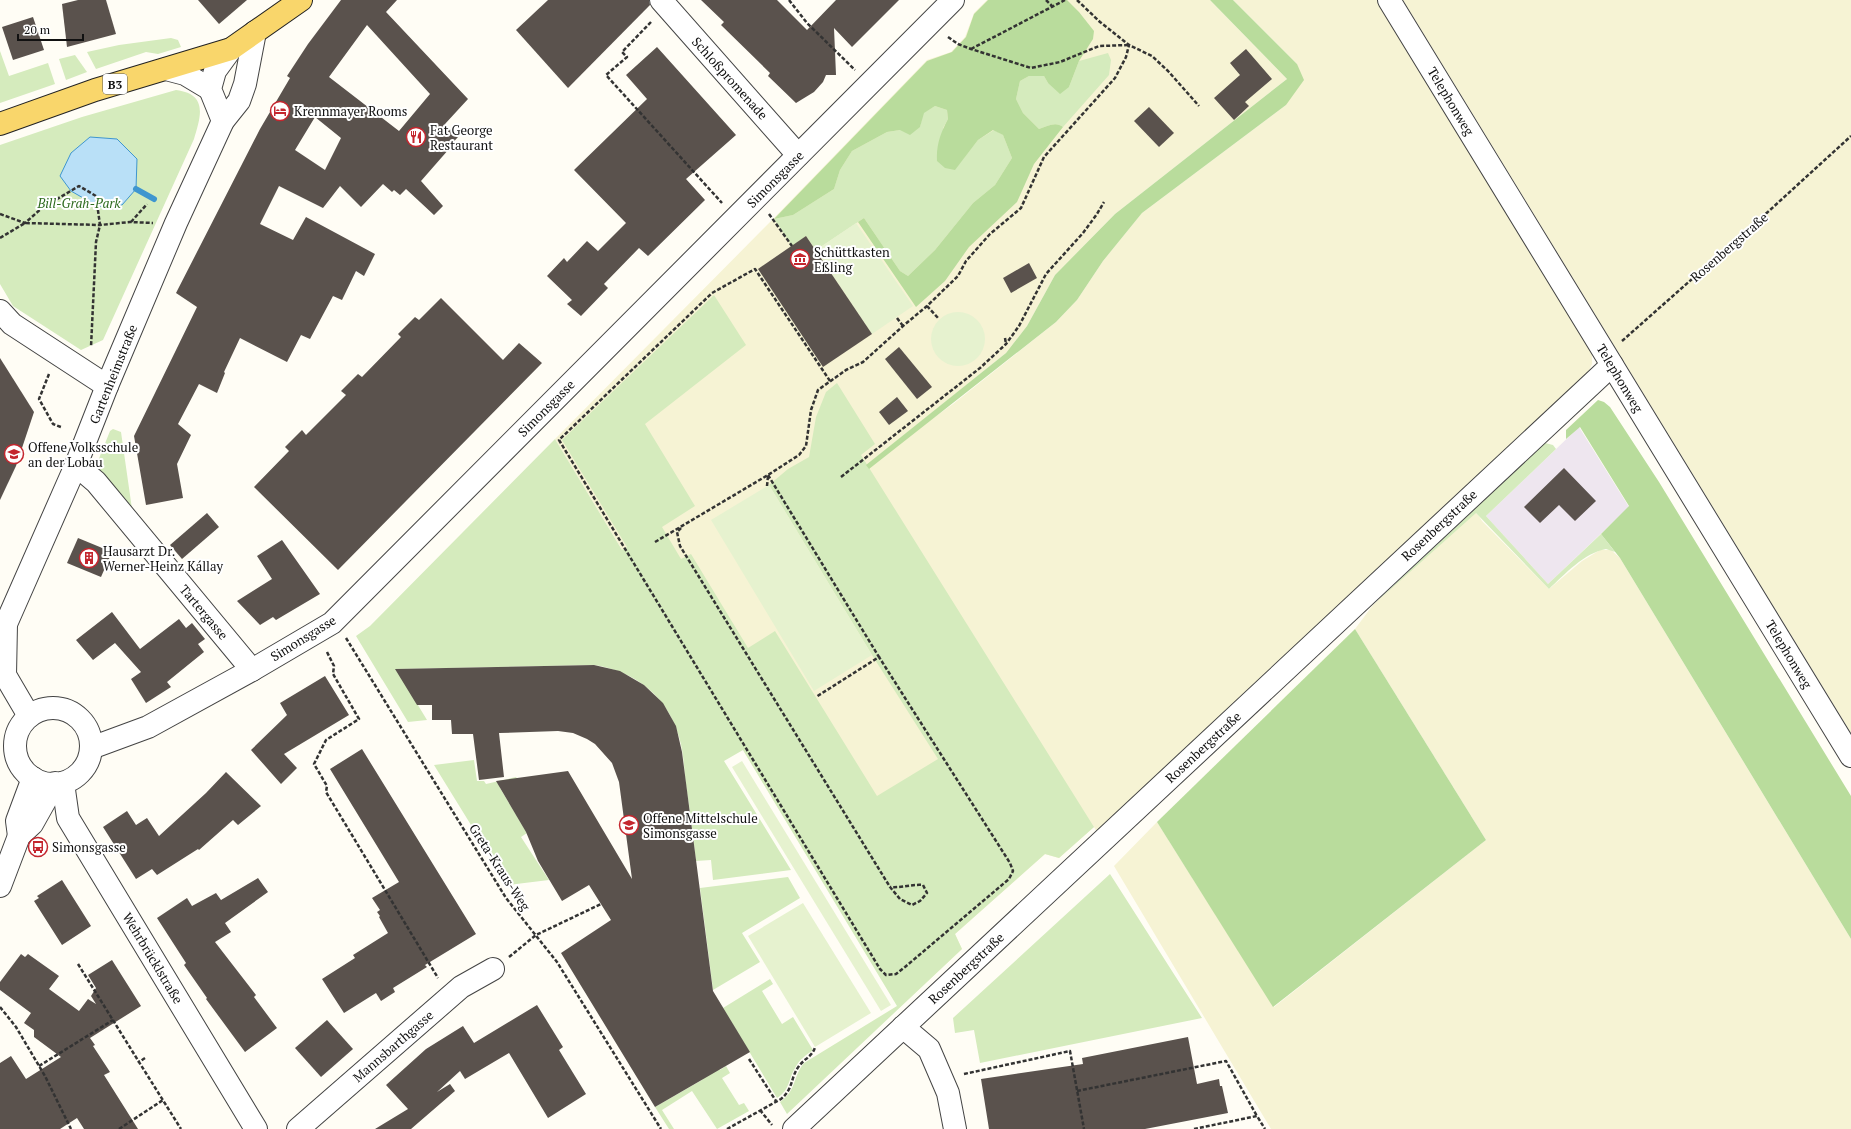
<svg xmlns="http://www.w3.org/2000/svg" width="1851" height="1129" font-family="'PT Serif',serif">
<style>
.industrial{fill:#eee6ef}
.farmland{fill:#f6f3d4}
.green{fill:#d5ebbd}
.forest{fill:#b9dc9c}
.pitch{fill:#e6f2cf}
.water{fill:#b9e0f7;stroke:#3f96cf}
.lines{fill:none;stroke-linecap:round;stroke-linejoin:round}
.stream{stroke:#3f96cf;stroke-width:6}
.building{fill:#5a524d;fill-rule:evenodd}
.minor-casing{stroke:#444;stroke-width:24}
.major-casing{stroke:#222;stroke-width:24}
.path{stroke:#333;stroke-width:2.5;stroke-dasharray:4 2;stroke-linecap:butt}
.minor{stroke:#fff;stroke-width:22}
.major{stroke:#f9d66b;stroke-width:22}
.labels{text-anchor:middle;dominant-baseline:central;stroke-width:4;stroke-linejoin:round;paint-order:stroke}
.shield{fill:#fff;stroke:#585858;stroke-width:1}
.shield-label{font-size:12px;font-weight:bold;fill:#111}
.street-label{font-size:13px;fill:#111;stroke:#fff}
.poi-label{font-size:13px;fill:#111;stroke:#fff;text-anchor:start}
.park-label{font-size:13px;font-style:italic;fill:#2f6b1f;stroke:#fff}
</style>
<rect width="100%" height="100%" fill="#fffdf5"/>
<path class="industrial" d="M1579 427 1629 507 1548 584 1486 516Z"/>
<g class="farmland">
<path d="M987 0H1210L1287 79 1115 214 1055 275 1027 326 1006 353 867 465 953 404 1056 322 1077 300 1103 261 1142 213 1286 105 1297 64 1233 0H1378L1592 352V364L1588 373 1097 832 1094 827 1059 858 1045 854 955 934 962 949 899 1008 555 439 774 218 927 60 951 52 965 37 974 13Z"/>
<path d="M1403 0H1851V733Z"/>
<path d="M1473 513H1476L1479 516 1482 521 1549 589 1582 561 1600 550H1611L1620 558 1851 939V1129H1271L1114 866 1157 822 1274 1007 1486 840 1355 629 1373 605Z"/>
</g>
<g class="green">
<path d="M171 38 178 40 181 47 158 54 146 52 96 69 87 52 119 45Z"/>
<path d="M0 51 9 76 48 63 55 84 0 103Z"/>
<path d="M1108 53 1111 60 1109 75 1063 127C1056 121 1047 126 1039 129L1023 113 1016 99 1020 81 1029 76H1044L1048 83 1069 87 1079 61Z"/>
<path d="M75 55 87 72 66 80 59 59Z"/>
<path d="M176 90C208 94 201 116 194 139L103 340 81 350 13 306 0 284V145L82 117Z"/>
<path d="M935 106 947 110 948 119 943 128 955 169 978 140 994 130 1003 135 1012 158 995 185 973 203 935 250 908 276 900 271 864 218 816 250 806 236 792 246 774 219 793 215 834 189 840 170 852 151 887 132 920 127 923 113Z"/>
<path d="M714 295 746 345 645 424 695 506 662 527 681 559 691 554 748 648 775 631 877 796 938 759 872 655 769 485 788 469 809 457 816 417 826 392 837 383 875 444 861 455 1094 827 1059 858 1045 854 955 934 962 949 787 1114 780 1102C797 1090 792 1078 804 1063L897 1006 743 750 724 761 791 870 713 880 711 860 696 861C693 836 690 810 686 785 684 770 684 753 679 737 668 697 635 671 594 665L396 669 427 720 408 722 356 636 370 626 555 439 622 550 627 547 562 440Z"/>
<path d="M113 429 121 432 132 509 94 471 110 431Z"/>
<path d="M1545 443 1553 445 1556 449 1486 516 1548 584 1601 534 1615 552 1606 549C1584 553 1565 574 1549 589L1476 513 1373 605Z"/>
<path d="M474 760 477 781H484L486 784 516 777 522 785 500 788 527 833 521 837 549 880 508 885 434 765Z"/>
<path d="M1110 874 1202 1018 980 1063 974 1030 955 1033 953 1018Z"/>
<path d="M788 877 800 898 742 933 760 962 713 990 700 888Z"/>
<path d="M770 979 773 984 762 991 782 1024 793 1017 813 1050C806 1055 799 1060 795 1068 788 1080 790 1090 777 1098L723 1008Z"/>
<path d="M714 1061 720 1070 726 1066 730 1073 722 1078 739 1105 744 1103 749 1111 717 1129 692 1091 662 1110 674 1129H669L655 1107 702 1080Z"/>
</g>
<g class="forest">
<path d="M988 0H1067L1079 12 1094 31 1093 39 1079 61 1069 87 1060 94 1048 83 1044 76H1029L1020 81 1016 99 1023 113 1039 129C1047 126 1056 121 1063 127L1034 164 1017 202 969 247 945 281 916 307 858 222 864 218 900 271 908 276 935 250 973 203 995 185 1012 158 1003 135 993 130 978 140 955 170 945 168 937 161C936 145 941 132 948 119L947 110 935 106 924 113 920 127 910 135 900 130 887 132 852 151 840 170 834 189 793 215 774 219 927 61 952 52 966 37 974 14Z"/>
<path d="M1210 0H1233L1297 64 1304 80 1286 105 1142 213 1103 261 1077 300 1056 322 869 469 866 465 1006 353 1027 326 1055 275 1115 214 1287 79Z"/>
<path d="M1598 400 1604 402 1610 407 1659 482 1851 796V939L1620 558 1601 534 1629 506 1580 427 1566 439V430Z"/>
<path d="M1355 629 1486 840 1273 1007 1157 822Z"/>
</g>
<g class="pitch">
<path d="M856 223 913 306 872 334 816 250Z"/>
<circle cx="958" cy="339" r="27"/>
<path d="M769 485 872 655 814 691 711 520Z"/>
<path d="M742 761 891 1005 881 1011 732 767Z"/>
<path d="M803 903 871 1013 815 1047 748 936Z"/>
</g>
<path class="water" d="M90 137 117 139 137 159 136 189 122 205 113 207 97 206 71 191 60 176 71 153Z"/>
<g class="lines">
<path class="stream" d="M136 189 154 199"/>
</g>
<g class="building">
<path d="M78 0H106L116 34 67 47 62 4Z"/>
<path d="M198 0H247L219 24Z"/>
<path d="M341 0H397L386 12 468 99 445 124 458 137 448 148 449 149 421 181 443 206 434 215 406 189 400 195 394 190 392 192 383 184 361 207 340 186 323 208 279 186 260 224 293 240 306 217 375 254 364 276 356 271 342 300 333 296 310 339 301 335 287 362 240 338 224 372 225 373 217 393 199 384 178 424 191 435 177 464 183 498 146 505 134 436 197 307 176 293 260 129 290 78 287 76 308 44ZM367 25 430 94 399 131 329 77ZM315 117 341 138 325 170 295 150Z"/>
<path d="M548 0H649L650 5 568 88 516 30Z"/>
<path d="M701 0H777L807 30 836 0H899L852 47 834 28 836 75H826L823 82 814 92 796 103 768 76 770 73 721 25 724 22Z"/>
<path d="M33 17 44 50 13 60 2 27Z"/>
<path d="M657 47 736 135 686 179 705 200 648 256 639 248 604 284 608 288 581 316 567 304 572 300 547 276 564 258 567 262 587 241 598 251 626 223 574 170 647 99 626 75Z"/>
<path d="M1246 49 1272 79 1245 102 1249 106 1234 120 1214 98 1240 75 1230 63Z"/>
<path d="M1149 107 1174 133 1159 147 1134 121Z"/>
<path d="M806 236 872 334 823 367 758 269Z"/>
<path d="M1029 263 1037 278 1011 293 1003 278Z"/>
<path d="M441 298 503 360 519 343 542 363 338 570 254 487 289 451 285 447 302 430 306 435 346 395 341 391 358 374 362 377 401 337 398 334 415 317 419 320Z"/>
<path d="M899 347 932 387 917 399 885 359Z"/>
<path d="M0 358 34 412 16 466 0 500Z"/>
<path d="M897 397 908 411 889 425 879 412Z"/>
<path d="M1564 468 1596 501 1575 521 1559 505 1540 523 1524 507Z"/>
<path d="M207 513 219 527 182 559 170 545Z"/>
<path d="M78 538 112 552 101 577 67 563Z"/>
<path d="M282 540 320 594 276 620 273 617 260 625 237 601 272 579 257 556Z"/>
<path d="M112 612 140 649 179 619 186 628 192 623 205 639 198 644 204 652 167 682 171 687 146 703 131 679 141 672 115 643 93 660 76 640Z"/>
<path d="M594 665 620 671 644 685 663 703 676 726 682 752 713 991 750 1052 655 1107 561 953 611 920 589 885 562 901 538 861 526 832 496 781 568 771 632 879 619 782 612 763 595 744 587 739 573 733 558 731 499 733 504 777 479 780 473 734H452L451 720H432V705H417L395 669Z"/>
<path d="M325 676 349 715 284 754 297 768 281 784 251 750 287 715 280 703Z"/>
<path d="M362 749 476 934 425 965 427 967 393 988 395 992 381 1001 376 993 344 1013 322 979 355 958 353 955 388 933 379 917 380 916 377 912 380 910 372 898 399 882 330 769Z"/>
<path d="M226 772 261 806 238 825 233 820 199 850 198 849 157 875 152 869 136 879 103 827 127 811 136 825 147 818 159 836 206 793Z"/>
<path d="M258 878 268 892 225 923 231 932 215 942 256 995 254 997 277 1028 245 1052 206 999 207 998 184 965 186 963 157 918 187 898 192 906 216 893 221 900Z"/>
<path d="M62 880 91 926 62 945 34 901 39 898 37 896Z"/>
<path d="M21 954 25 957 28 954 59 976 49 989 79 1011 88 999 96 1004 91 996 96 988 88 975 112 960 141 1006 90 1038 95 1045 93 1046 110 1072 104 1075 138 1129H84L77 1118 60 1129H0V1063L11 1056 26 1079 61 1057 34 1037V1030L24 1023 31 1013 0 990V982Z"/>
<path d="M537 1005 563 1047 559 1050 586 1094 548 1118 509 1053 465 1079 460 1071 437 1092 450 1084 455 1091 411 1129H375L408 1109 386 1085 426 1049 463 1026 474 1043Z"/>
<path d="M327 1020 353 1049 321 1077 295 1048Z"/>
<path d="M1188 1037 1197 1084 1219 1079 1220 1086H1222L1228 1113 1145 1129H989L981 1079 1083 1064 1082 1058Z"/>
</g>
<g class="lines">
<defs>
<g id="minor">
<path d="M661 0 798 155"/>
<path d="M1389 0 1851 756"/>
<path d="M166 69 185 74 210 89"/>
<path d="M223 121 210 89 215 71 231 49"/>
<path d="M0 311 12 324 107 386"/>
<path d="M76 465 96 482 252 670"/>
<circle cx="53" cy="746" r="38"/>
<path d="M29 716 5 675 6 624 76 465 107 386 176 223 223 121 239 101 245 84 255 32"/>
<path d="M91 748 148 727 252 670 332 623 953 0"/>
<path d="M63 783 68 818 256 1129"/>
<path d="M19 836 17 821 33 778"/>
<path d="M0 886 19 836 32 824 55 783"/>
<path d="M903 1027 929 1049 948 1093 955 1129"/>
<path d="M298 1129 461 987 493 969"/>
<path d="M794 1129 1612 365"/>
</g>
<path id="major" d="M0 124 95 90 231 49 301 0"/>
</defs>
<use href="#minor" class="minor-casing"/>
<use href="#major" class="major-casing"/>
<g class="path">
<path d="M789 0 807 23 855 70"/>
<path d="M1046 0 1053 7"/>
<path d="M1077 0 1100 22 1129 45 1152 56 1168 71 1199 106"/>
<path d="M651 22 622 52 627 57 606 75 722 203"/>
<path d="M948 37 958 44 971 49 1031 68 1060 62 1099 46 1129 45"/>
<path d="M971 49 1065 0"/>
<path d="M0 214 25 223 42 208 79 186 96 196 100 225 96 242 91 347"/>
<path d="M769 214 792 246"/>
<path d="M131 222 147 204"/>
<path d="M0 238 25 223 100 225 130 222 153 223"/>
<path d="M927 306 939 319"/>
<path d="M897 318 903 326"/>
<path d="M1005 338 1006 344"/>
<path d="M1622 341 1770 210 1851 136"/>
<path d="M49 374 39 399 53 424 61 427"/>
<path d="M830 381 755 269 712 293 559 440 880 969 886 975 896 974 905 967 1009 879 1013 871 1010 863 879 657"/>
<path d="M768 475 879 657 816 697"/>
<path d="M841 477 980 368 1006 344 1019 326 1046 274 1083 233 1097 214 1104 202"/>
<path d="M767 486 768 476"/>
<path d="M681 528 677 532 680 546 890 887 900 899 912 905 920 901 927 893 923 885C912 884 902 888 890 887"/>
<path d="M655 542 768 475 799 455 806 446 811 410 818 390 846 370 863 362 903 326 927 306 958 276 966 261 990 234 1021 208 1044 157 1115 78 1126 57 1129 45"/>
<path d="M346 638 506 898 557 962 661 1129"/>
<path d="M327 652 334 666 333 674 359 719 326 740 314 764 327 786 326 792 438 978"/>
<path d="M509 957 536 935 601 904"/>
<path d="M78 964 139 1062"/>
<path d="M0 1007 16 1027 45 1076 71 1129"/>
<path d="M145 1058 139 1062 181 1129"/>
<path d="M749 1059 776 1101"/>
<path d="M39 1066 113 1020"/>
<path d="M964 1074 1070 1051 1084 1129"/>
<path d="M1077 1091 1226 1061 1257 1116"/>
<path d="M760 1110 772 1125"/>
<path d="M119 1129 163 1100"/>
<path d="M727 1129 781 1099C794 1088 790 1078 799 1066 804 1059 813 1056 815 1047"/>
<path d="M1194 1129 1257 1116 1265 1129"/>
</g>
<use href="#minor" class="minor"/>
<use href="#major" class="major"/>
</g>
<defs>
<symbol id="hotel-ring" viewBox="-11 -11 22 22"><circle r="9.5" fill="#fff" stroke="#c4262e" stroke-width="1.5"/><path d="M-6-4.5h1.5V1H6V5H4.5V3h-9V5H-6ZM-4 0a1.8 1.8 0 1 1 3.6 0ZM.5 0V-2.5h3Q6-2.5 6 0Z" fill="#c4262e"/></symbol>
<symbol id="restaurant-ring" viewBox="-11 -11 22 22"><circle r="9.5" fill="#fff" stroke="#c4262e" stroke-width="1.5"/><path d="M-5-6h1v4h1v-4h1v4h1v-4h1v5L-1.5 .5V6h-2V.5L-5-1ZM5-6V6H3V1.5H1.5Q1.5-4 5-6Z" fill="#c4262e"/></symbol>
<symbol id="museum-ring" viewBox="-11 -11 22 22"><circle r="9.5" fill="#fff" stroke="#c4262e" stroke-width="1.5"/><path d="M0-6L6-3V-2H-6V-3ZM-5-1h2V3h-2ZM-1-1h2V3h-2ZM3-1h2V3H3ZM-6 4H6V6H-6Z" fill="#c4262e"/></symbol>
<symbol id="school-ring" viewBox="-11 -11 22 22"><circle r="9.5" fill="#fff" stroke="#c4262e" stroke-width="1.5"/><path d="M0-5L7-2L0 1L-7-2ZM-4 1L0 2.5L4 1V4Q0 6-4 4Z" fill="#c4262e"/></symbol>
<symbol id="building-ring" viewBox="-11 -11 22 22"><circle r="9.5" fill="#fff" stroke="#c4262e" stroke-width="1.5"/><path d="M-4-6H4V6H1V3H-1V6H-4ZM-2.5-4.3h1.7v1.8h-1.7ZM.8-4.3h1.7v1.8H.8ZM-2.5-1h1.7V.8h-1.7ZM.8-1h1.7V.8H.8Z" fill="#c4262e"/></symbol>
<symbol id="bus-ring" viewBox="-11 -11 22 22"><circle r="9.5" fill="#fff" stroke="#c4262e" stroke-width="1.5"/><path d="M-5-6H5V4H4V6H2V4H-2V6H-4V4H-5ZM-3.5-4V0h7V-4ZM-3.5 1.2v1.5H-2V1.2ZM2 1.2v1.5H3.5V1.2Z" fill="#c4262e"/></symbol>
</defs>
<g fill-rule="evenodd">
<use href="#hotel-ring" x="269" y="100" width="22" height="22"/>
<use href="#restaurant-ring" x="405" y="126" width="22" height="22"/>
<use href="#museum-ring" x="789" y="248" width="22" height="22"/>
<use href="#school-ring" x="3" y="443" width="22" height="22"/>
<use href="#building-ring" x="78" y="547" width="22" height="22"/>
<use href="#school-ring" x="618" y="814" width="22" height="22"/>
<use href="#bus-ring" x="27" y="836" width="22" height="22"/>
</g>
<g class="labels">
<rect class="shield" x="103" y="74" width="24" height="20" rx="3"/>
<g class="shield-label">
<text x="115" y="84">B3</text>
</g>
<g class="street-label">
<text transform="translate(730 78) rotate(48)">Schloßpromenade</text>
<text transform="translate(1451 101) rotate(59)">Telephonweg</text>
<text transform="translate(775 179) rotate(-45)">Simonsgasse</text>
<text transform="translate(1729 247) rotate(-41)">Rosenbergstraße</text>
<text transform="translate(113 374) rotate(-68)">Gartenheimstraße</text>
<text transform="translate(1620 378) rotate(59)">Telephonweg</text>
<text transform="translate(546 408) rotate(-45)">Simonsgasse</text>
<text transform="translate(1439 525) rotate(-43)">Rosenbergstraße</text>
<text transform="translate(204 612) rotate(50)">Tartergasse</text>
<text transform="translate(303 638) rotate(-32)">Simonsgasse</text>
<text transform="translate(1789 654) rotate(59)">Telephonweg</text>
<text transform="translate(1203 747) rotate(-43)">Rosenbergstraße</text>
<text transform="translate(500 867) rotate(57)">Greta-Kraus-Weg</text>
<text transform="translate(153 958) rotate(59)">Wehrbrücklstraße</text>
<text transform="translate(966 968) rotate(-43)">Rosenbergstraße</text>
<text transform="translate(393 1046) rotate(-41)">Mannsbarthgasse</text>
</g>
<g class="poi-label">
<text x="294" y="111">Krennmayer Rooms</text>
<text x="430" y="130">Fat George<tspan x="430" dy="15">Restaurant</tspan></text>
<text x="814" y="252">Schüttkasten<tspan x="814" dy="15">Eßling</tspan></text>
<text x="28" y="447">Offene Volksschule<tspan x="28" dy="15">an der Lobau</tspan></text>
<text x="103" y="551">Hausarzt Dr.<tspan x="103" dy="15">Werner-Heinz Kállay</tspan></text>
<text x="643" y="818">Offene Mittelschule<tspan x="643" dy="15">Simonsgasse</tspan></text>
<text x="52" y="847">Simonsgasse</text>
</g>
<g class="park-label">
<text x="79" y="203">Bill-Grah-Park</text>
</g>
</g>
<path d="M18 34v6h65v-6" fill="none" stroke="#111111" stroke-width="2"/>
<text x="24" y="34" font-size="12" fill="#111111" stroke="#ffffff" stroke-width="3" paint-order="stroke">20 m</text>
</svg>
